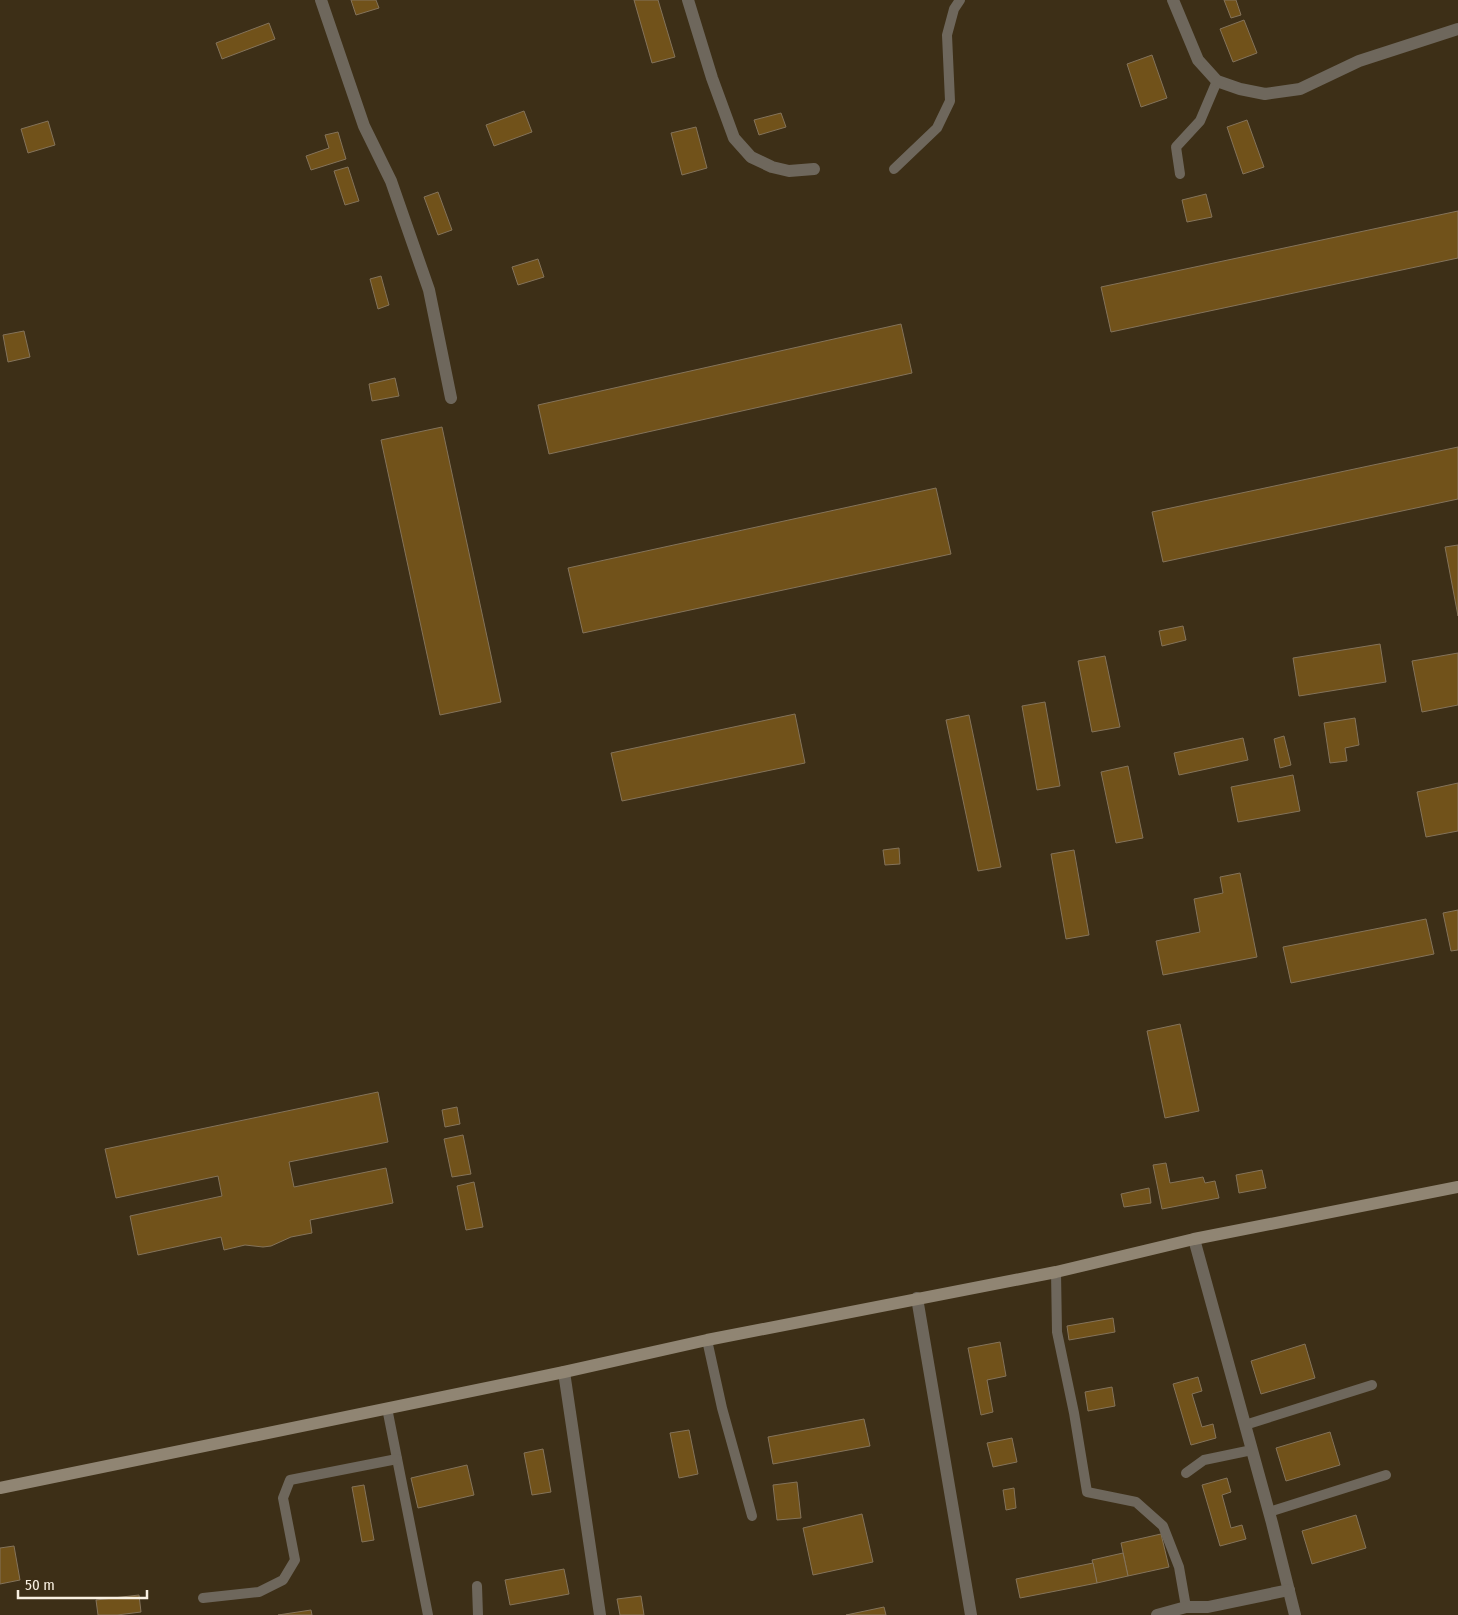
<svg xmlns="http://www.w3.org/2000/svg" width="1458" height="1615" font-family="'Fira Sans Condensed',sans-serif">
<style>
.building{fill:#71521a;stroke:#84735a}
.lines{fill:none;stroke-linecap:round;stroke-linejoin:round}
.lane{stroke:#6e675c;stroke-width:10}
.street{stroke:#6e675c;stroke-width:12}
.secondary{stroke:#908573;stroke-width:12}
</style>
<rect width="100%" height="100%" fill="#3d2f17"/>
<g class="building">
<path d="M351 0H376L379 8 356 15Z"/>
<path d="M634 0H658L675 57 652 63Z"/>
<path d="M1224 0H1236L1241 15 1231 18Z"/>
<path d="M1244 20 1257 53 1233 62 1220 29Z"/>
<path d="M269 23 275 39 222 59 216 43Z"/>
<path d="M1152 55 1167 98 1141 107 1127 64Z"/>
<path d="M524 111 532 132 494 146 486 125Z"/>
<path d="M781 113 786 127 759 135 754 120Z"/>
<path d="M1247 120 1264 167 1243 174 1227 127Z"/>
<path d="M48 121 55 145 28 153 21 129Z"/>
<path d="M696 127 707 168 682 175 671 133Z"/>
<path d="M338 132 346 159 311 170 306 156 329 148 325 135Z"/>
<path d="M348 167 359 201 345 205 334 171Z"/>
<path d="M438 192 452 230 438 235 424 197Z"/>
<path d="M1206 194 1212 217 1187 222 1182 200Z"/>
<path d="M1458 211V258L1111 332 1101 287Z"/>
<path d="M538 259 544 277 518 285 512 267Z"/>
<path d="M381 276 389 305 378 309 370 279Z"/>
<path d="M901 324 912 373 549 454 538 405Z"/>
<path d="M24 331 30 357 8 362 3 335Z"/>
<path d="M395 378 399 396 372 401 369 384Z"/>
<path d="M442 427 501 702 440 715 381 440Z"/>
<path d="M1458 447V499L1163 562 1152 512Z"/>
<path d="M936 488 951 554 583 633 568 568Z"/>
<path d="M1458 545V616L1445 547Z"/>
<path d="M1183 626 1186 640 1162 646 1159 631Z"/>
<path d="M1380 644 1386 682 1299 696 1293 658Z"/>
<path d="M1458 653V705L1422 712 1412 661Z"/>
<path d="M1105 656 1120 727 1092 732 1078 661Z"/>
<path d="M1045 702 1060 786 1037 790 1022 706Z"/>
<path d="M795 714 805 763 622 801 611 753Z"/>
<path d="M969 715 1001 867 978 871 946 720Z"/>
<path d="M1355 718 1359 745 1345 748 1347 761 1330 763 1324 723Z"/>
<path d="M1284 736 1291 765 1280 768 1274 739Z"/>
<path d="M1243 738 1248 760 1179 775 1174 753Z"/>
<path d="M1128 766 1143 838 1116 843 1101 772Z"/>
<path d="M1293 775 1300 811 1238 822 1231 787Z"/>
<path d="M1458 783V831L1426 837 1417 792Z"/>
<path d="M899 848 900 864 885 865 883 850Z"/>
<path d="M1074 850 1089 935 1066 939 1051 854Z"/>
<path d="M1240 873 1257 957 1163 975 1156 941 1200 932 1194 899 1223 893 1220 877Z"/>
<path d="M1458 910V950L1451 951 1443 913Z"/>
<path d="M1426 919 1434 954 1291 983 1283 947Z"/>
<path d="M1180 1024 1199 1111 1165 1118 1147 1031Z"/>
<path d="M378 1092 388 1142 289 1162 294 1187 386 1168 393 1203 310 1220 312 1233 291 1237 271 1246 263 1247 245 1245 224 1250 221 1237 138 1255 130 1216 222 1196 218 1176 116 1198 105 1149Z"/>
<path d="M457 1107 460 1124 445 1127 442 1110Z"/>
<path d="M463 1135 471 1174 452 1177 444 1139Z"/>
<path d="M1166 1163 1170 1183 1203 1177 1205 1183 1215 1181 1219 1198 1162 1209 1153 1165Z"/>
<path d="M1262 1170 1266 1188 1239 1193 1236 1175Z"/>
<path d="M474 1182 483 1227 466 1230 457 1186Z"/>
<path d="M1149 1188 1151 1203 1124 1207 1121 1194Z"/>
<path d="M1113 1318 1115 1332 1069 1340 1067 1326Z"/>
<path d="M1000 1342 1006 1376 987 1380 993 1412 981 1415 968 1348Z"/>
<path d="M1305 1344 1315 1378 1261 1394 1251 1361Z"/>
<path d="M1198 1377 1202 1391 1192 1394 1202 1427 1213 1424 1216 1438 1191 1445 1173 1384Z"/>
<path d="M1112 1387 1115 1406 1088 1411 1085 1392Z"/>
<path d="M864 1419 870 1446 773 1464 768 1437Z"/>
<path d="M689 1430 698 1474 679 1478 670 1433Z"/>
<path d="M1330 1432 1340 1465 1286 1481 1276 1448Z"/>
<path d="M1012 1438 1017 1462 993 1467 987 1443Z"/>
<path d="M543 1449 551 1492 532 1495 524 1453Z"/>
<path d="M467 1465 474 1495 418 1508 411 1478Z"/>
<path d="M1227 1478 1231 1492 1222 1495 1231 1528 1242 1525 1246 1539 1220 1546 1202 1485Z"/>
<path d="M797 1482 801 1518 777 1520 773 1485Z"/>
<path d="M364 1485 374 1540 362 1542 352 1487Z"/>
<path d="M1014 1488 1016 1508 1006 1510 1003 1490Z"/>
<path d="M862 1514 873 1562 813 1575 803 1528Z"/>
<path d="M1356 1515 1366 1548 1312 1564 1302 1531Z"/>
<path d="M1161 1534 1169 1567 1128 1576 1121 1543Z"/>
<path d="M14 1546 20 1580 0 1584V1548Z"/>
<path d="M1123 1553 1128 1576 1097 1583 1092 1560Z"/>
<path d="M1093 1563 1097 1583 1020 1598 1016 1579Z"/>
<path d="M564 1569 569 1594 510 1605 505 1580Z"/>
<path d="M139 1595 141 1612 117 1615H98L96 1600Z"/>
<path d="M641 1596 644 1615H620L617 1599Z"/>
<path d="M884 1607 886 1615H846Z"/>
<path d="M311 1610 312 1615H278Z"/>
</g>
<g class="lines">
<g class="lane">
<path d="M894 169 937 128 950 101 947 35 954 9 960 0"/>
<path d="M1180 174 1176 147 1200 121 1217 81"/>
<path d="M1056 1272 1057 1332 1074 1413 1087 1492 1136 1502 1163 1526 1179 1567 1186 1607"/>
<path d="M707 1340 722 1408 752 1516"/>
<path d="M387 1408 428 1615"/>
<path d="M1245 1425 1372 1385"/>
<path d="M1186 1473 1204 1460 1252 1450"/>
<path d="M1269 1512 1386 1475"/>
<path d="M477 1586 478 1615"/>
<path d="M203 1598 259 1592 283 1580 295 1560 283 1498 290 1480 397 1459"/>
</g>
<g class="street">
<path d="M321 0 364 126 391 181 429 290 451 398"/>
<path d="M688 0 712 78 734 138 751 157 772 167 789 171 814 169"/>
<path d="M1173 0 1198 60 1217 81 1240 89 1265 94 1300 89 1359 61 1458 29"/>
<path d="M1194 1239 1272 1523 1295 1615"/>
<path d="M917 1298 971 1615"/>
<path d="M564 1372 600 1615"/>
<path d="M1157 1615 1186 1607H1208L1289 1590"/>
</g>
<path class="secondary" d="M0 1488 564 1372 707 1340 1056 1272 1194 1239 1458 1187"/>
</g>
<path d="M18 1590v8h129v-8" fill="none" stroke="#f9f0e1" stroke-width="2.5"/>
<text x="25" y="1590" font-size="15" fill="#f9f0e1" stroke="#3d2f17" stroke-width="4" paint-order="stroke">50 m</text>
</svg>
